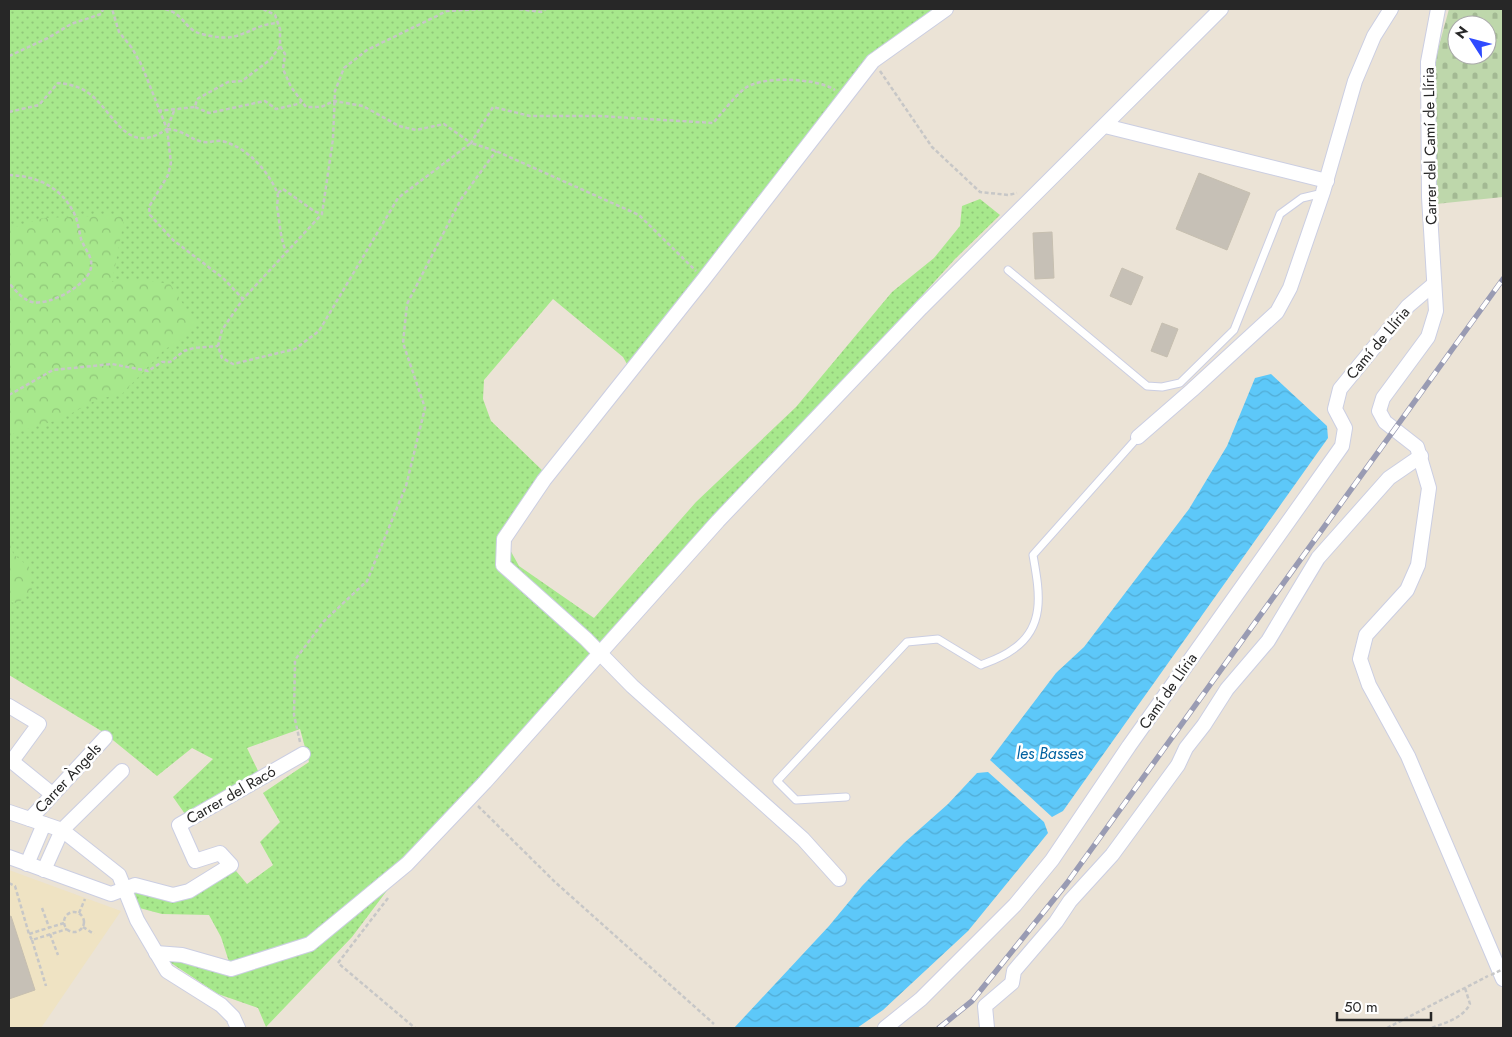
<svg xmlns="http://www.w3.org/2000/svg" width="1512" height="1037" font-family="Jost,sans-serif">
<style>
.education{fill:#efe3c3}
.grass{fill:url(#grass-dots)}
.forest{fill:url(#forest-crowns)}
.cemetery{fill:url(#cemetery-stones);fill-rule:evenodd}
.water{fill:url(#water-waves)}
.building{fill:#c6c0b6;stroke:#c6bfb0}
.lines{fill:none;stroke-linecap:round;stroke-linejoin:round}
.lane-casing{stroke:#cbcee2;stroke-width:9}
.street-casing{stroke:#cbcee2;stroke-width:16}
.path{stroke:#c7c7c7;stroke-width:2.5;stroke-dasharray:4 2.5;stroke-linecap:butt}
.lane{stroke:#fff;stroke-width:7}
.street{stroke:#fff;stroke-width:14}
.rail-casing{stroke:#999bb3;stroke-width:5.5}
.rail{stroke:#fff;stroke-width:4;stroke-dasharray:11;stroke-linecap:butt}
.path-bridge{stroke:#c7c7c7;stroke-width:2.5;stroke-dasharray:4 2.5;stroke-linecap:butt}
.labels{text-anchor:middle;dominant-baseline:central;stroke-width:5;stroke-linejoin:round;paint-order:stroke}
.street-label{font-size:15px;fill:#272727;stroke:#fff}
.water-label{font-size:16px;font-style:italic;fill:#0161a0;stroke:#fff}
</style>
<defs>
<pattern id="grass-dots" width="8" height="8" patternUnits="userSpaceOnUse" patternTransform="scale(1.25)"><rect width="8" height="8" fill="#a7e88c"/><path d="M2 2h.1M6 6h.1" fill="none" stroke="#90c779" stroke-width="1.8" stroke-linecap="round"/></pattern>
<pattern id="forest-crowns" width="20" height="18" patternUnits="userSpaceOnUse" patternTransform="scale(1.25)"><rect width="20" height="18" fill="#a7e88c"/><path d="M2 6a3 3 0 1 1 6 0M12 15a3 3 0 1 1 6 0" fill="none" stroke="#90c779"/></pattern>
<pattern id="cemetery-stones" width="16" height="16" patternUnits="userSpaceOnUse" patternTransform="scale(1.25)"><rect width="16" height="16" fill="#bed7ab"/><path d="M2 7V4a2 2 0 0 1 4 0v3zM10 15v-3a2 2 0 0 1 4 0v3z" fill="#a3b993"/></pattern>
<pattern id="water-waves" width="16" height="10" patternUnits="userSpaceOnUse" patternTransform="scale(1.25)"><rect width="16" height="10" fill="#5dc8f9"/><path d="M0 5q4-4 8 0t8 0" fill="none" stroke="#51acd5"/></pattern>
</defs>
<rect width="100%" height="100%" fill="#ebe3d6"/>
<path class="education" d="M9 870 121 911 41 1028H9Z"/>
<path class="grass" d="M9 9H946L873 61 631 371 623 357 553 299 484 380 483 399 491 421 545 473 504 539 519 566 594 618 696 502 796 407 892 292 934 258 960 226 962 206 980 199 1000 215 955 259 407 864 352 937 266 1027 258 1008 218 994 156 953 231 968 221 937 209 915 162 914 132 906 125 890 173 895 231 865 247 884 273 865 260 842 280 822 263 793 309 762 300 729 247 748 259 773 185 814 173 797 213 759 192 748 157 776 103 732 9 675Z"/>
<g class="forest">
<path d="M125 215 112 282 138 279 170 284 196 324 183 338 164 350 122 394 98 399 61 419 14 433 9 437V229L43 218Z"/>
<path d="M9 531 13 554 29 567 32 591 18 603 9 602Z"/>
</g>
<path class="cemetery" d="M1449 9H1503V197L1436 204 1433 68ZM1457 25H1487V55H1457Z"/>
<g class="water">
<path d="M1271 374 1327 426 1328 438 1063 811 1052 817 990 760 1056 673 1084 647 1189 509 1227 446 1255 378Z"/>
<path d="M988 772 1044 822 1048 833 968 931 883 1010 857 1028H734L829 926 862 886 904 843 948 804 977 773Z"/>
</g>
<g class="building">
<path d="M1199 173 1250 193 1227 250 1176 229Z"/>
<path d="M1052 232 1054 278 1035 279 1033 233Z"/>
<path d="M1122 268 1143 277 1131 305 1110 296Z"/>
<path d="M1162 323 1178 329 1167 357 1151 351Z"/>
<path d="M11 916 35 990 9 999V917Z"/>
</g>
<g class="lines">
<defs>
<g id="lane">
<path d="M1008 270 1147 386 1162 387 1180 383 1234 330 1280 214 1302 198 1323 193"/>
<path d="M846 797 796 800 777 781 907 642 938 639 981 665C991 661 1003 657 1012 650 1047 627 1039 590 1033 555L1138 437"/>
</g>
<g id="street">
<path d="M1438 9 1428 62 1429 197 1436 311 1428 337 1383 398 1379 411 1385 422 1417 447 1429 488 1418 565 1407 590 1366 635 1360 659 1369 685 1408 756 1503 979"/>
<path d="M1105 126 1327 181"/>
<path d="M1138 437 1192 390 1277 312 1290 288 1323 192 1355 81 1374 36 1391 9"/>
<path d="M9 706 39 724 12 761"/>
<path d="M9 759 52 794"/>
<path d="M9 812 62 830 119 875 137 920 167 971 221 1005 233 1017 238 1028"/>
<path d="M30 819 105 738"/>
<path d="M9 857 111 894 135 885 173 895 189 891 231 865 220 853 195 861 179 825 303 754"/>
<path d="M27 864 44 824"/>
<path d="M44 870 62 830 122 771"/>
<path d="M839 879 803 839 632 686 586 639 503 565 504 539 544 480 704 279 873 61 946 9"/>
<path d="M156 953 182 955 231 969 310 944 407 864 485 782 718 521 921 308 1221 9"/>
<path d="M885 1028 921 999 1015 905 1052 860 1129 746 1342 446 1345 428 1335 409 1340 389 1408 306 1434 284"/>
<path d="M987 1028 985 1006 1012 983 1014 971 1056 922 1070 901 1112 855 1178 765 1186 748 1204 725 1227 689 1268 641 1318 558 1389 478 1421 456"/>
</g>
</defs>
<use href="#lane" class="lane-casing"/>
<use href="#street" class="street-casing"/>
<g class="path">
<path d="M165 9C183 14 184 26 196 32 200 34 206 35 211 36 242 43 251 24 278 23"/>
<path d="M263 9 275 15 280 29V46L285 54 283 69 291 87 306 107H321L334 101 363 106 399 126 416 130 444 124 471 143 493 107 530 116H599L713 123C723 112 733 98 744 89 761 75 817 78 835 90"/>
<path d="M482 9 447 11 367 50 344 68 335 91 333 139 322 214 243 299 222 330 218 346 222 358 233 364 295 349 319 331 398 198 471 143 496 151 639 215 696 271"/>
<path d="M519 9 541 12 546 9"/>
<path d="M9 56 48 38 71 24 101 14 103 9"/>
<path d="M880 71 932 147 980 192 1008 195 1017 193"/>
<path d="M195 107 209 113 265 101 276 109 298 104 301 102"/>
<path d="M158 111 195 107 197 99 228 82 242 81 271 59 280 46"/>
<path d="M174 111 167 129 171 163 168 175 149 207 150 215 173 240 223 278 243 299"/>
<path d="M9 112 39 105 58 83C68 84 78 86 87 92 115 111 125 158 167 129L142 66 132 48 119 32 112 9"/>
<path d="M167 129C184 130 189 139 203 142 209 143 216 140 222 141 246 147 267 169 277 192 279 197 277 202 277 207 280 223 280 237 286 252"/>
<path d="M9 175C37 176 61 187 74 213 78 221 79 231 81 239 85 250 95 259 90 271 84 287 48 306 32 302 22 299 16 291 9 283"/>
<path d="M278 193 283 189 314 211 321 214"/>
<path d="M9 395 53 370 112 364 148 371 162 362H170L184 351 194 348 218 346"/>
<path d="M300 742 294 715 295 660 324 621 367 581 406 486 425 408 403 343 407 304 461 199 496 151"/>
<path d="M478 806 555 882 714 1024"/>
<path d="M9 883 15 886 29 934"/>
<path d="M388 898 338 963 415 1028"/>
<path d="M42 908 49 927"/>
<circle cx="74" cy="922" r="10"/>
<path d="M79 913 85 899"/>
<path d="M64 923 29 934 32 940 67 929"/>
<path d="M83 927 94 934"/>
<path d="M50 934 58 955"/>
<path d="M32 940 46 986"/>
<path d="M1387 1028 1488 976"/>
<path d="M1432 1028C1446 1022 1462 1019 1470 1004L1465 988"/>
<path d="M1501 1028 1503 1027"/>
</g>
<use href="#lane" class="lane"/>
<use href="#street" class="street"/>
<defs>
<path id="rail" d="M939 1028 972 1001 1067 883 1503 279"/>
</defs>
<use href="#rail" class="rail-casing"/>
<use href="#rail" class="rail"/>
<path class="path-bridge" d="M1491 975 1503 969"/>
</g>
<g class="labels">
<g class="street-label">
<text transform="translate(1430 146) rotate(-91)">Carrer del Camí de Llíria</text>
<text transform="translate(1378 343) rotate(-50)">Camí de Llíria</text>
<text transform="translate(1168 691) rotate(-55)">Camí de Llíria</text>
<text transform="translate(68 778) rotate(-47)">Carrer Àngels</text>
<text transform="translate(231 795) rotate(-30)">Carrer del Racó</text>
</g>
<g class="water-label">
<text x="1050" y="753">les Basses</text>
</g>
</g>
<rect width="1512" height="1037" fill="none" stroke="#272727" stroke-width="20"/>
<g transform="translate(1472 40) rotate(306)"><circle r="24" fill="#ffffff" stroke="#a9a9a9"/>
<path d="M0-4L9 19L0 12L-9 19Z" fill="#2f4bff"/>
<text y="-8" font-size="14" font-weight="bold" text-anchor="middle" fill="#272727">N</text>
</g>
<path d="M1337 1012v8h94v-8" fill="none" stroke="#272727" stroke-width="2.5"/>
<text x="1344" y="1012" font-size="15" fill="#272727" stroke="#ffffff" stroke-width="4" paint-order="stroke">50 m</text>
</svg>
